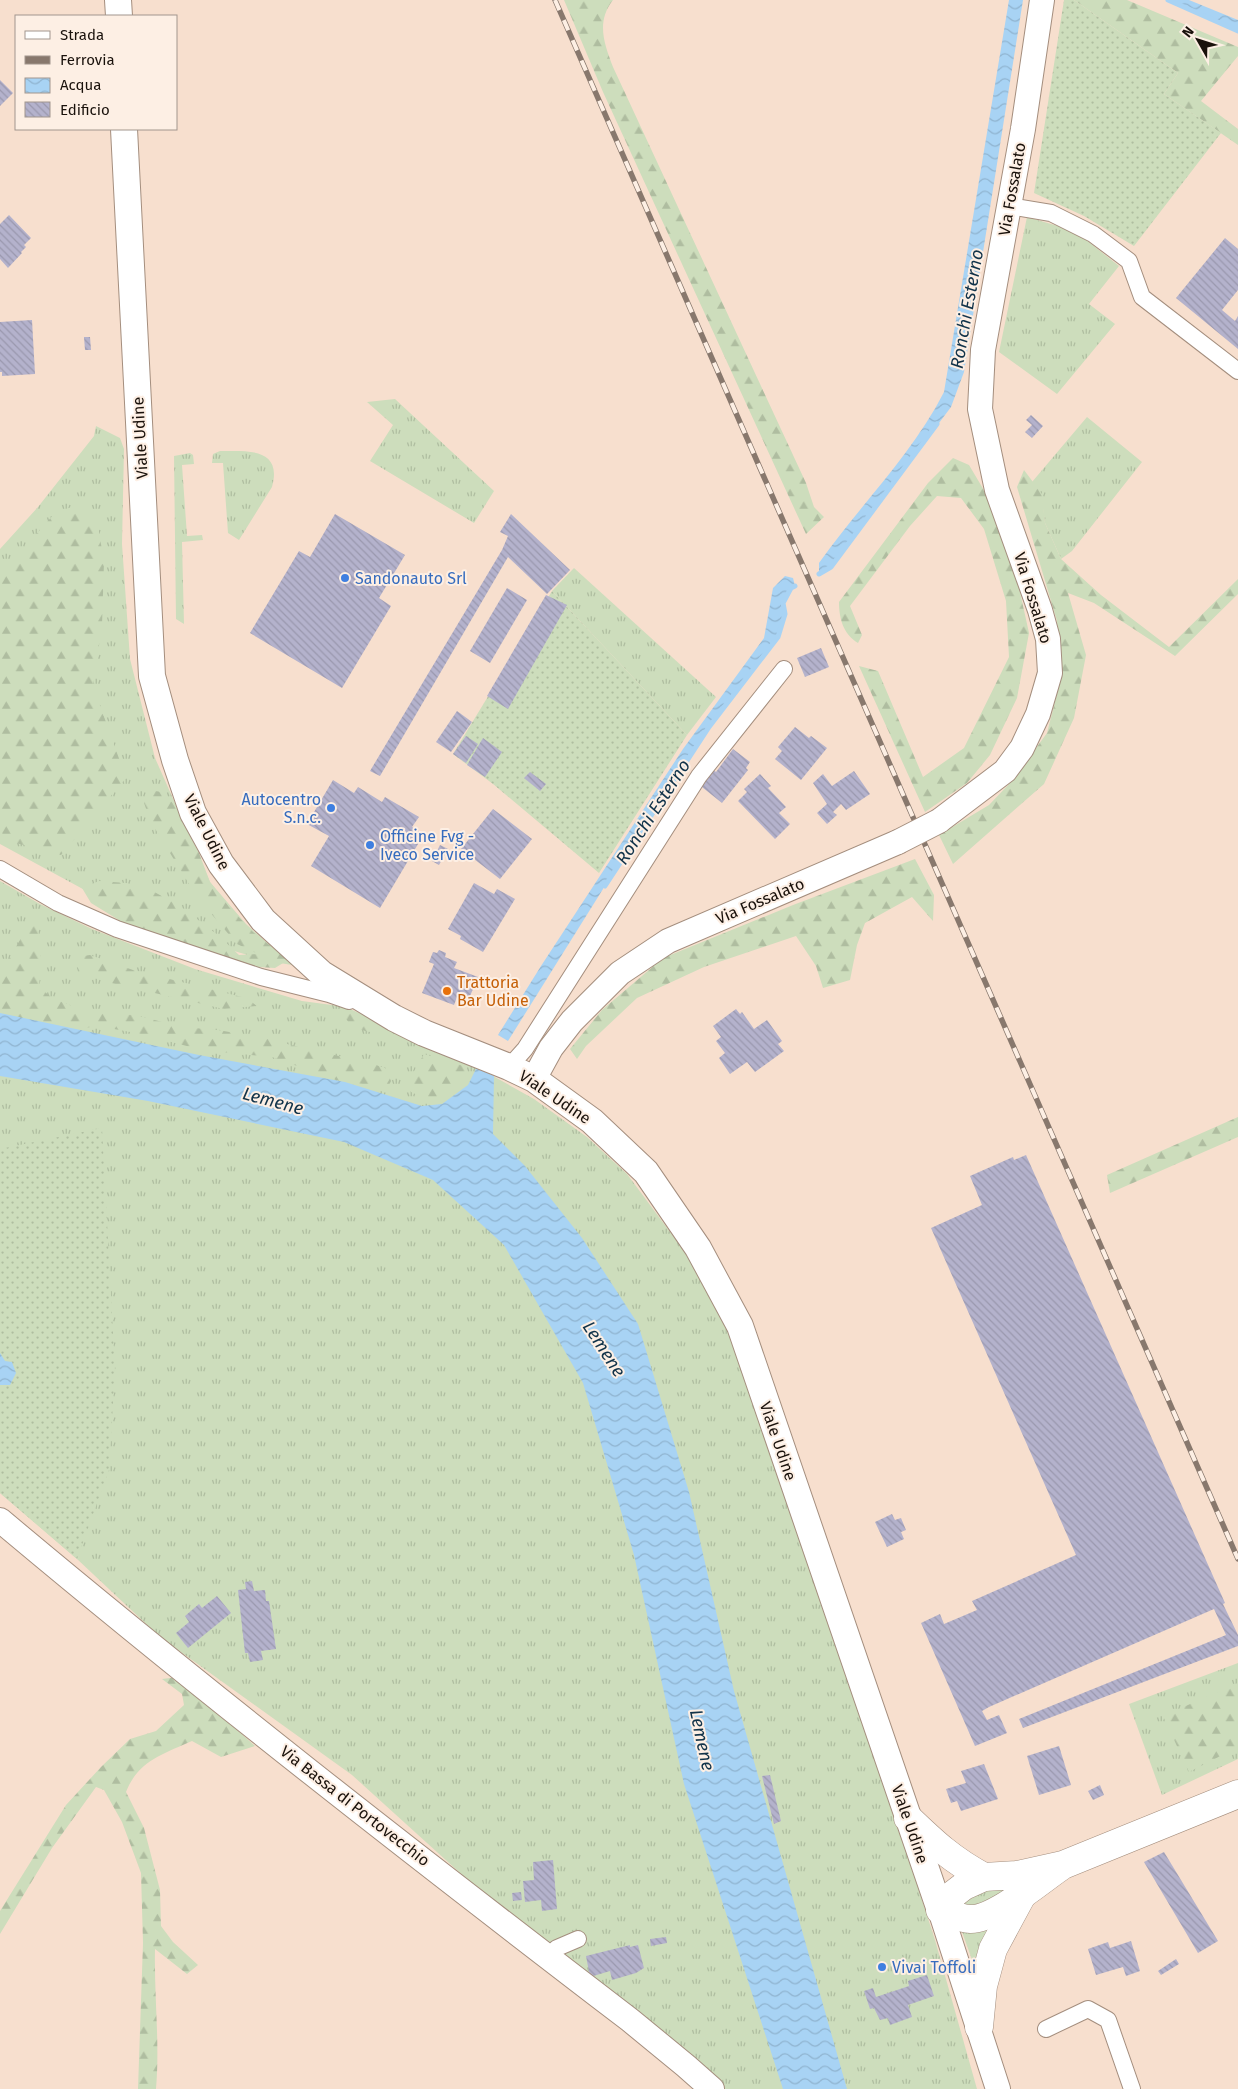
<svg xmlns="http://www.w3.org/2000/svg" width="1238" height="2089" font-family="'Fira Sans',sans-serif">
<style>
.grass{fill:url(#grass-tufts)}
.forest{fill:url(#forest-firs)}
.garden{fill:url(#garden-dots)}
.water{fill:url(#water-waves)}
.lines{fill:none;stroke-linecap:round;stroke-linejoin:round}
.stream{stroke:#a8d3f4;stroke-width:5}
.building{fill:url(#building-back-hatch)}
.street-casing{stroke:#a48e7e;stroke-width:18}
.secondary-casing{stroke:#a48e7e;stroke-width:26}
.primary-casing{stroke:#a48e7e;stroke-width:28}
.highway-casing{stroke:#a48e7e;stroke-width:29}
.street{stroke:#fff;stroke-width:16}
.secondary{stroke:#fff;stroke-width:24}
.primary{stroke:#fff;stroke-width:26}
.highway{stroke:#fff;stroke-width:28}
.rail-casing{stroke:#88786d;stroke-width:5.5}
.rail{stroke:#fdefe4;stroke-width:4;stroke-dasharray:11;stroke-linecap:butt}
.secondary-bridge-casing{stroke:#a48e7e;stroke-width:26;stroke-linecap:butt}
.secondary-bridge{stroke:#fff;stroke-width:24}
.shop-dot{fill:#3f7fe0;stroke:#fdefe4;stroke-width:2}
.food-dot{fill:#e8710a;stroke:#fdefe4;stroke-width:2}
.labels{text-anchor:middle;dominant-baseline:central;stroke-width:4;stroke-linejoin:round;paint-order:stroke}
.street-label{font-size:16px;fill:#19110b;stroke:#fdefe4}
.shop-label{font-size:16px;fill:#366cbe;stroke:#fdefe4;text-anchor:start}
.food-label{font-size:16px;fill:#c56008;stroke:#fdefe4;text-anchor:start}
.water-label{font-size:18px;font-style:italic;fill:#11334a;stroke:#fdefe4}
</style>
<defs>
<pattern id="grass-tufts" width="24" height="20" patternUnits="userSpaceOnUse" patternTransform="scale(1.25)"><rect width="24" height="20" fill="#cdddbc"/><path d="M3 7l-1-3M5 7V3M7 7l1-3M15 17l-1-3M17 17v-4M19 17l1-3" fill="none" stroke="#afbda0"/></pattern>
<pattern id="forest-firs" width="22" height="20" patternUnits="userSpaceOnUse" patternTransform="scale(1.25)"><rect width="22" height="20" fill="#cdddbc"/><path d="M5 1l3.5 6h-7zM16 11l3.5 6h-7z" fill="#afbda0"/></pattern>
<pattern id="garden-dots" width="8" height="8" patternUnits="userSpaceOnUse" patternTransform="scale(1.25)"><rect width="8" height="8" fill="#cdddbc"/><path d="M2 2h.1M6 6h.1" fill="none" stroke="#afbda0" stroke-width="1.8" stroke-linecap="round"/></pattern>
<pattern id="water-waves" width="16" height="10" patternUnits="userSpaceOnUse" patternTransform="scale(1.25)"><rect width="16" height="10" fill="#a8d3f4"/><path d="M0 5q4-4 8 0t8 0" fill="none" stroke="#90b4d0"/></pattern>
<pattern id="building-back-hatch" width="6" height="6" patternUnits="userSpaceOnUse" patternTransform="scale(1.25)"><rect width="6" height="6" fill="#b4b2cc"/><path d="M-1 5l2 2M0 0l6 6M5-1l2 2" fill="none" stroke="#9a98ae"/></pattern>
</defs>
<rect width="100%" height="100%" fill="#f7dfce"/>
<g class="grass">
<path d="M1027 217 1075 231 1119 266 1089 304 1115 324 1057 394 999 352Z"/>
<path d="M395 399 494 491 474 523 370 461 393 425 367 402Z"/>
<path d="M1087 417 1142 462 1072 551 1061 559 1045 523 1041 494 1032 482Z"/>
<path d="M96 426 120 438 124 449 122 544 130 659 155 758 210 882 246 924 292 965 268 961 204 942 127 913 0 844V549L38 507 94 436Z"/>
<path d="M220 451C246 451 283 447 272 487L239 540 228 533 223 463H212L213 454Z"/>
<path d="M190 453 193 455 194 464 182 465 187 536 202 535 203 540 182 542 184 624 176 619 174 456Z"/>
<path d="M574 568 716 697 687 735 552 591Z"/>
<path d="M0 881 40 904 92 929 195 969 302 1001 347 1007 382 1027 421 1046 477 1067 534 1099 587 1137 627 1174 685 1252 722 1317 735 1346 874 1752 935 1940 977 2089H721L513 1921 352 1775 160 1637 77 1559 0 1493Z"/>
<path d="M1238 1663V1759L1162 1795 1129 1704Z"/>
<path d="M1014 1884 982 1909H956L971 1891Z"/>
<path d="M995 1921 976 1971 961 1929Z"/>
</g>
<g class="forest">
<path d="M564 0H613C596 22 604 43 613 67L806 483 814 507 824 517 806 534 603 92Z"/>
<path d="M1074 0H1127L1238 47V56L1201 101 1238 129V145L1164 94 1178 73Z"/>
<path d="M953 458 969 465 991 502 1014 565 1029 633 1017 698 990 755 967 783 925 812 859 666 878 671 923 777 964 748 1009 657 1006 601 984 529 961 498 937 496 910 526 850 606 862 635 858 643C843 634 839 618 839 602L928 483Z"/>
<path d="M1024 470 1042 494 1045 523 1061 559 1101 595 1169 647 1238 579V594L1175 656 1094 603 1068 593 1086 655 1074 718 1044 784 953 864 939 835 989 805 1012 781 1047 733 1059 686 1057 621 1017 487Z"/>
<path d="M80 504 98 526 104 562 102 625 93 686 126 778 61 855 16 843 0 832V575L55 513Z"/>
<path d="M150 790 161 792 173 803 199 853 210 882 229 907 253 932 288 960 275 968 241 966 122 922 91 903 82 888 99 881 126 883 147 888 180 906 219 936 239 955 258 954 237 944 197 897 151 822 144 803Z"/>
<path d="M915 859 934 895 933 921 912 897 865 923 857 945 850 980 823 988 816 966 796 936 704 967 637 998 586 1046 577 1059 570 1049 602 1010 663 958 793 905Z"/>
<path d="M34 916C43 940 41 962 39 987L52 998 77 1008 139 1016 182 1027 218 1030 268 1039 314 1051 364 1061 385 1068 391 1081 387 1089 371 1085 339 1081 272 1057 202 1050 141 1034 98 1026 78 1029 38 1021 0 1019V974Z"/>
<path d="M90 955 133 970 246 998 257 1006 224 1009 107 982 79 972 76 957Z"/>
<path d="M352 1010 375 1020 382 1027 378 1033C357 1031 352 1026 338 1011Z"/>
<path d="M424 1054 467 1067C464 1084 454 1094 439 1102L424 1098 411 1092 408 1082Z"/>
<path d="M1238 1117V1137L1110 1193 1107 1175Z"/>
<path d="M178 1677 255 1746 221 1757 192 1741C163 1754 138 1761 126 1792L144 1828 160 1890 161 1926 173 1942 198 1965 187 1974 155 1949C154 1996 160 2043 156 2089H138L143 1943 141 1873 122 1822 104 1790 96 1787 52 1848 0 1934V1911L66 1805 101 1767 130 1739 156 1731 184 1705 182 1694 162 1679Z"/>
<path d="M1238 1683V1747L1189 1772 1163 1716Z"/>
</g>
<g class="garden">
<path d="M1064 0H1074L1178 73 1164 94 1221 133 1134 246 1084 216 1034 193Z"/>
<path d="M552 591 687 735 599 873 493 784 453 754Z"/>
<path d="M102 1128 115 1370 109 1470 77 1559 0 1493V1149Z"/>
</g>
<g class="water">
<path d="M1009 0H1023L964 372 951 407 831 567 819 574V563C860 505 912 455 944 392Z"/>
<path d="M1168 0H1189L1238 20V31Z"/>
<path d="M785 576 793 578 795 586 791 589 783 603 785 614 778 637 709 727 608 881 508 1041 498 1035 541 966 683 749 764 638 773 588Z"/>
<path d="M0 1013 199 1055 345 1082 422 1106 442 1104 468 1085 477 1067 494 1076 493 1134 525 1166 582 1238 638 1324 689 1492 734 1691 847 2089H783L684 1784 634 1555 583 1383 504 1245 433 1180 344 1142 148 1101 0 1076Z"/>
<path d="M0 1353 5 1361 12 1362 16 1373 10 1385H0Z"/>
</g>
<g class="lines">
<g class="stream">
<path d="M1168 0 1238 31"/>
<path d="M819 574 831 567 937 424"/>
<path d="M605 886 709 727 778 637 785 614 783 603 791 588 795 586"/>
</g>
</g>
<g class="building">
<path d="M0 80 13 93 0 106Z"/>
<path d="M9 215 31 238 24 245 26 247 21 252 22 253 8 268 0 259V224Z"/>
<path d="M1225 238 1238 249V290L1222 310 1235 321 1238 316V349L1176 298Z"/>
<path d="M32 320 35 374 2 376V372H0V322Z"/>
<path d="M84 337H90L91 350H85Z"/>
<path d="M1031 415 1043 426 1032 438 1025 432 1032 425 1026 420Z"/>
<path d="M335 514 405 555 379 598 391 606 342 688 250 633 299 551 310 557Z"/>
<path d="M511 514 570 570 547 594 508 557 380 776 370 771 502 550 508 536 500 532Z"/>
<path d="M507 588 527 600 490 663 470 651Z"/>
<path d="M546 595 567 605 508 709 487 696Z"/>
<path d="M821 648 829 667 805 677 797 658Z"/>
<path d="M457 711 472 722 451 752 436 742Z"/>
<path d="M795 727 809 738 811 736 827 748 801 780 775 759 782 751 778 747Z"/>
<path d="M466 736 478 744 466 763 453 754Z"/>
<path d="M483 738 502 752 485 777 467 765Z"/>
<path d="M733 749 750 762 746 768 748 770 722 803 697 783 710 767 716 772Z"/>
<path d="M854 771 870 794 846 810 841 804 833 812 837 815 827 824 817 813 827 804 813 783 823 774 832 786Z"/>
<path d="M530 772 546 784 540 791 524 778Z"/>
<path d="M760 774 771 786 768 788 786 807 779 813 790 824 775 839 738 801 747 792 744 789Z"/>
<path d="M333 780 354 793 358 787 382 802 385 797 419 817 412 827 424 834 380 908 311 866 329 836 307 824Z"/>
<path d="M493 809 532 839 500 879 461 849Z"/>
<path d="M440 845 448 849 439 865 432 861Z"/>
<path d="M474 883 494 894 497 889 515 899 483 952 460 939 461 936 448 929Z"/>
<path d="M439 950 446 953 445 957 457 962 454 968 478 977 468 1001 457 997 454 1005 422 993 434 964 429 962 433 952 437 953Z"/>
<path d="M736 1009 740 1014 742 1012 754 1029 767 1020 782 1041 778 1044 784 1051 755 1072 747 1062 730 1074 719 1058 725 1053 716 1041 721 1037 713 1026Z"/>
<path d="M1026 1155 1225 1603 1223 1604 1238 1635V1646L1023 1728 1019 1719 1226 1635 1214 1609 989 1707 982 1711 987 1720 999 1715 1007 1733 975 1746 921 1623 940 1614 944 1624 977 1610 972 1601 1076 1555 931 1228 982 1205 970 1176 1013 1157 1014 1160Z"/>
<path d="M892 1514 895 1520 901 1518 906 1530 901 1532 904 1539 887 1547 875 1522Z"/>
<path d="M252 1581 254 1591 265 1590 266 1601H269L276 1649 261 1651 263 1660 250 1662 248 1653H245L238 1590 246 1589 245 1582Z"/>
<path d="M217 1596 231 1613 188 1648 176 1633 189 1622 185 1616 199 1604 202 1608Z"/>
<path d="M1059 1746 1071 1785 1039 1795 1027 1756Z"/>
<path d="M984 1764 998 1799 961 1811 957 1801 951 1803 946 1789 966 1783 961 1771Z"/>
<path d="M770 1775 781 1821 774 1824 762 1776Z"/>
<path d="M1100 1785 1104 1795 1093 1800 1088 1791Z"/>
<path d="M1164 1852 1218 1941 1198 1953 1144 1862Z"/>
<path d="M553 1860 557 1909 542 1911 541 1900 525 1902 523 1881 534 1880 533 1862Z"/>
<path d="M521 1892 522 1900 513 1901 512 1893Z"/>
<path d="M666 1937 667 1943 651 1946 650 1939Z"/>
<path d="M1131 1941 1140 1971 1126 1976 1123 1967 1096 1975 1088 1949 1108 1942 1110 1948Z"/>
<path d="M630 1945V1947L638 1945 644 1968 636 1973 612 1980 610 1971 590 1977 586 1956Z"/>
<path d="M1176 1959 1179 1964 1161 1975 1158 1971Z"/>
<path d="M927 1975 934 1996 908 2005 912 2017 890 2025 888 2018 880 2020 874 2008 870 2009 864 1991 873 1988 876 1997 909 1986 908 1981Z"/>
</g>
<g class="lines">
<defs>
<g id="street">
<path d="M1009 206 1051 213 1093 234 1129 261 1142 297 1238 371"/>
<path d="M0 869 58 903 117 929 261 977 329 994 349 1001"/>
<path d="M509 1067 525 1049 699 776 784 669"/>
<path d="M547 1957 557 1948 578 1939"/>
<path d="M1046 2029 1088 2009 1108 2020 1132 2089"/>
</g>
<g id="secondary">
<path d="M939 821 1005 771 1022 748 1038 714 1050 673 1048 639 1040 610 997 490 980 409 983 350 1023 129 1042 0"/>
<path d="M534 1079 551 1048 572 1021 620 973 668 941 898 842"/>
<path d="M0 1520C205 1692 417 1857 630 2020L686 2066 712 2089"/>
<path d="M940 1910 998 2089"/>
</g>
<g id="primary">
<path d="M118 0 119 16"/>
<path d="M124 129 152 676 175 760 193 813 221 864 263 920 322 974 394 1018 424 1033 509 1067 534 1079 592 1121 646 1172 698 1248 740 1326 940 1910"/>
</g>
<g id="highway">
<path d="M908 1818C934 1843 952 1860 984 1877"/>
<path d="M1063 1865C1042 1879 995 1920 970 1919 961 1919 949 1913 940 1910L951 1896 964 1886 984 1877 1017 1875 1063 1865 1238 1794"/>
<path d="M979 2027 983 1986 993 1949 1021 1897"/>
</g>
</defs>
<use href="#street" class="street-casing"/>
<use href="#secondary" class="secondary-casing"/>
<use href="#primary" class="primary-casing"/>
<use href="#highway" class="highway-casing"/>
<use href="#street" class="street"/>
<use href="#secondary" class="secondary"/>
<use href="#primary" class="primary"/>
<use href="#highway" class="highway"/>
<defs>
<path id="rail" d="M555 0 1238 1559"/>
</defs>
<use href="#rail" class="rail-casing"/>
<use href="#rail" class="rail"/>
<defs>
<path id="secondary-bridge" d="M898 842 939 821"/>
</defs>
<use href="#secondary-bridge" class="secondary-bridge-casing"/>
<use href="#secondary-bridge" class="secondary-bridge"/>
</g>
<g class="shop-dot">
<circle cx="345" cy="578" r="5"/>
<circle cx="331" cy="808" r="5"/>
<circle cx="370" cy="845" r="5"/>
<circle cx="882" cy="1967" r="5"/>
</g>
<circle class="food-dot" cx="447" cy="991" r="5"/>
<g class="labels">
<g class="street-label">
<text transform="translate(1012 189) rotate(-80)">Via Fossalato</text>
<text transform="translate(140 438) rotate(-93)">Viale Udine</text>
<text transform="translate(1033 598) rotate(73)">Via Fossalato</text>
<text transform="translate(207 832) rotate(63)">Viale Udine</text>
<text transform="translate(760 901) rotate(-23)">Via Fossalato</text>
<text transform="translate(555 1097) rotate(34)">Viale Udine</text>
<text transform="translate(778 1441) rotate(71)">Viale Udine</text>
<text transform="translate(355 1806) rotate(38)">Via Bassa di Portovecchio</text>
<text transform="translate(910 1824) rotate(71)">Viale Udine</text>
</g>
<g class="shop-label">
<text x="355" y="578">Sandonauto Srl</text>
<text x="321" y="799" text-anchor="end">Autocentro<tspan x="321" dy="18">S.n.c.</tspan></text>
<text x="380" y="836">Officine Fvg -<tspan x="380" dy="18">Iveco Service</tspan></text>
<text x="892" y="1967">Vivai Toffoli</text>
</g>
<g class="food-label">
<text x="457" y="982">Trattoria<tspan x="457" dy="18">Bar Udine</tspan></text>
</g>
<g class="water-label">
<text transform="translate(967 309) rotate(-80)">Ronchi Esterno</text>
<text transform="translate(653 812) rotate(-57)">Ronchi Esterno</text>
<text transform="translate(273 1101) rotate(15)">Lemene</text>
<text transform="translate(604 1349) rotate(57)">Lemene</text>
<text transform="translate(702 1740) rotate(78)">Lemene</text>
</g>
</g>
<rect x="15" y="15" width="162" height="115" fill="#fdefe4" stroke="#a2968d"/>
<rect x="25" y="31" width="25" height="8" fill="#ffffff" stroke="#a2968d"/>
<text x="60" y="40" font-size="15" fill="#19110b">Strada</text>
<rect x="25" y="56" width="25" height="8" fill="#88786d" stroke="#a2968d"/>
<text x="60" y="65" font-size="15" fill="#19110b">Ferrovia</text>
<rect x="25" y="78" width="25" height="15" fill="url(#water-waves)" stroke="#a2968d"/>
<text x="60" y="90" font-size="15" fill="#19110b">Acqua</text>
<rect x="25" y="102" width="25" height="15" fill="url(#building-back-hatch)" stroke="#a2968d"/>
<text x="60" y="115" font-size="15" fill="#19110b">Edificio</text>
<g transform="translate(1198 40) rotate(309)" stroke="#fdefe4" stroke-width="4" paint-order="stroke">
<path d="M0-4L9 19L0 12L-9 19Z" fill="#19110b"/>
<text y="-8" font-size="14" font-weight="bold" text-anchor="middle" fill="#19110b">N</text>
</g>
</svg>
